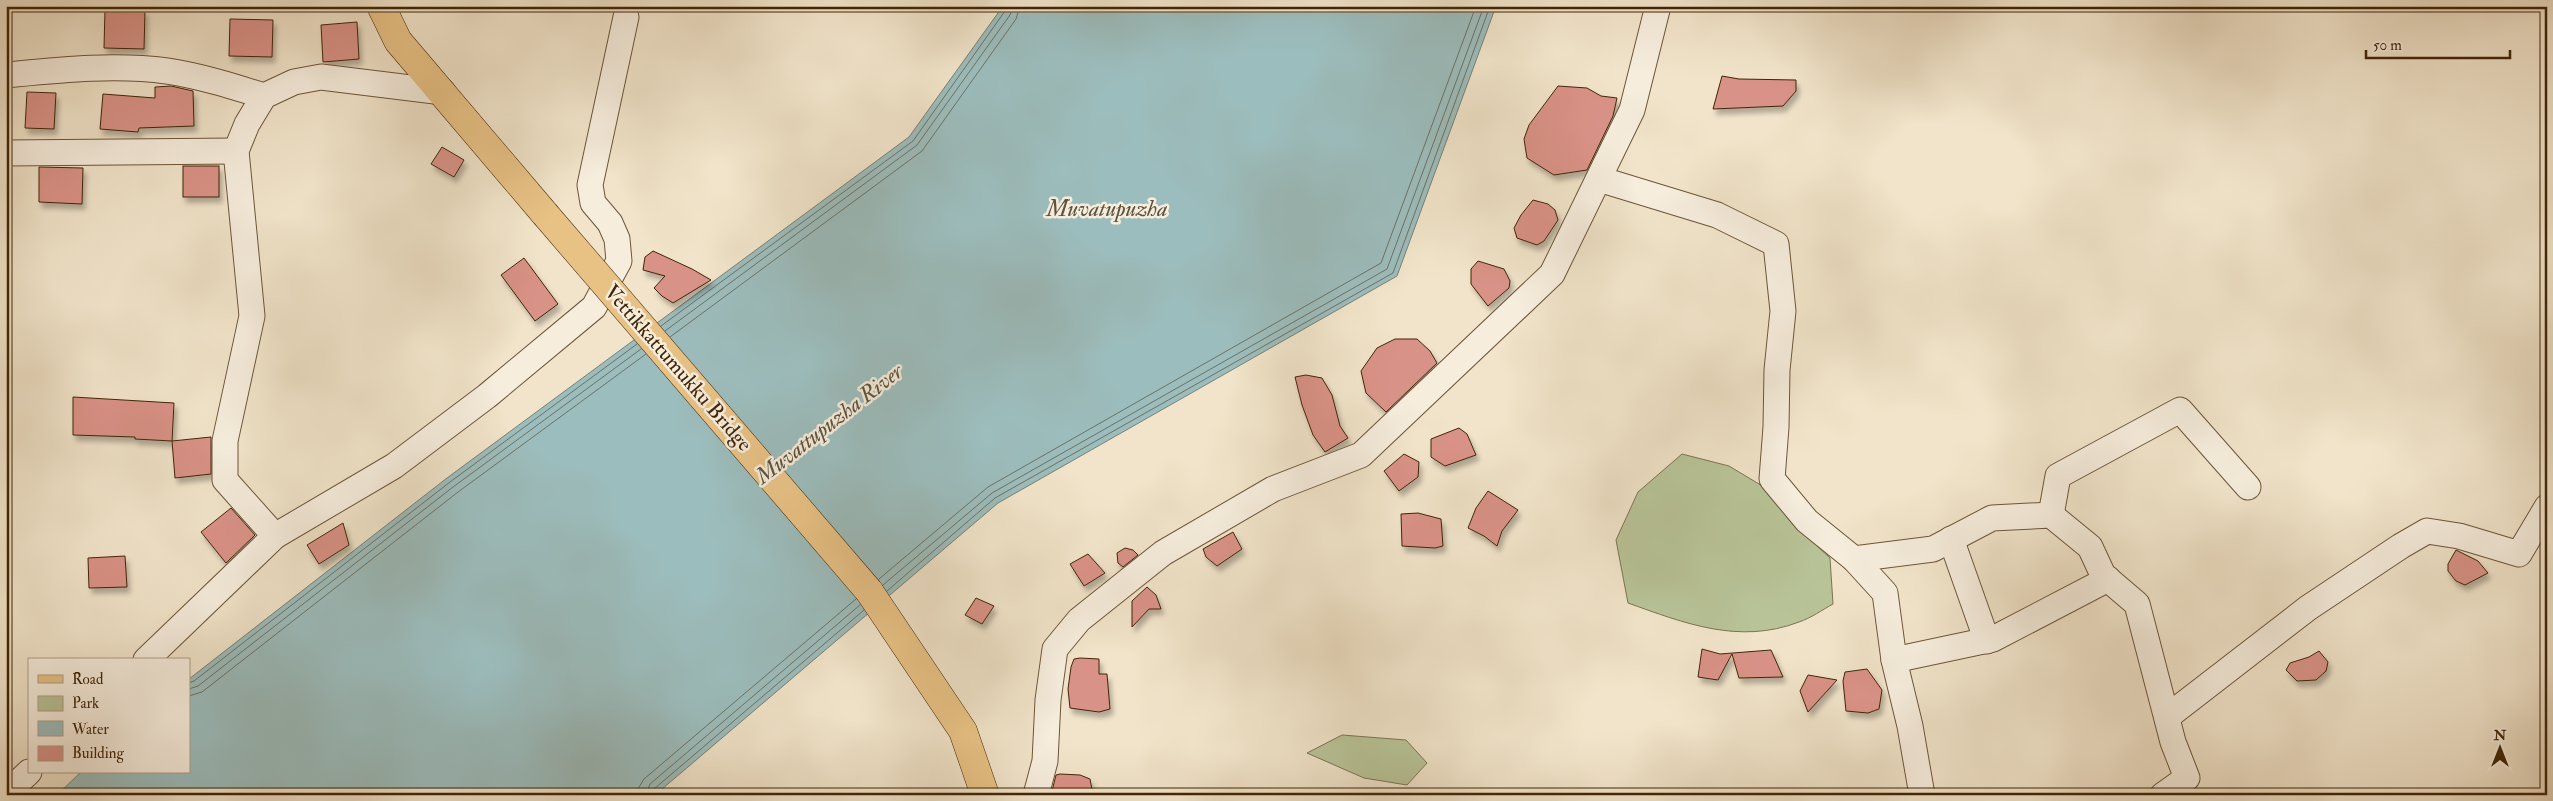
<svg xmlns="http://www.w3.org/2000/svg" width="2553" height="801" font-family="'IM FELL Double Pica',serif">
<style>
.green{fill:#b8c498;stroke:#7c7450}
.water{fill:#9cbdbd;stroke:#788074}
.lines{fill:none;stroke-linecap:round;stroke-linejoin:round}
.shore{stroke:#6e7162;stroke-width:1}
.building{fill:#d99287;stroke:#412507;filter:url(#shadow)}
.minor-casing{stroke:#6d5538;stroke-width:27}
.major-casing{stroke:#412507;stroke-width:29}
.minor{stroke:#f6eddd;stroke-width:25}
.major{stroke:#e8c285;stroke-width:28}
.major-bridge-casing{stroke:#412507;stroke-width:29;stroke-linecap:butt}
.major-bridge{stroke:#e8c285;stroke-width:28}
.labels{text-anchor:middle;dominant-baseline:central;stroke-width:5;stroke-linejoin:round;paint-order:stroke}
.street-label{font-size:21px;fill:#412507;stroke:#f6eddd}
.water-label{font-size:22px;font-style:italic;fill:#5c533e;stroke:#f6eddd}
</style>
<defs>
<filter id="shadow"><feDropShadow dx="3" dy="5.5" stdDeviation="2.5" flood-color="#0004"/></filter>
</defs>
<rect width="100%" height="100%" fill="#f1e4ca"/>
<filter id="stains"><feTurbulence type="fractalNoise" baseFrequency=".004" numOctaves="4"/><feColorMatrix values="0 0 0 0 .2 0 0 0 0 .09 0 0 0 0 .02 0 0 0 .5 -.17"/></filter>
<radialGradient id="worn" r=".72"><stop offset=".6" stop-color="#630" stop-opacity="0"/><stop offset="1" stop-color="#630" stop-opacity=".3"/></radialGradient>
<g class="green">
<path d="M1682 454 1729 466 1784 499 1802 532 1830 558 1833 604C1822 610 1811 618 1799 622 1739 645 1684 623 1628 603L1616 540 1638 492Z"/>
<path d="M1342 735 1406 740 1427 763 1407 785 1364 778 1307 753Z"/>
</g>
<path class="water" d="M1003 6H1496L1397 276 998 503 655 795H57L81 772H189V679L447 478 909 137Z"/>
<g class="lines">
<g class="shore">
<path d="M661 326 913 141 1005 11 1006 6"/>
<path d="M665 331 917 145 1010 15 1013 6"/>
<path d="M670 337 922 151 1016 19 1020 6"/>
<path d="M879 579 988 487 1381 263 1476 6"/>
<path d="M883 585 992 493 1387 269 1484 6"/>
<path d="M887 591 995 498 1393 273 1490 6"/>
<path d="M189 683 194 681 450 482 637 344"/>
<path d="M189 689 198 686 453 487 641 349"/>
<path d="M189 696 202 692 458 492 646 354"/>
<path d="M638 795 639 787 644 779 856 599"/>
<path d="M646 795 650 784 860 605"/>
<path d="M652 795 654 789 864 610"/>
</g>
</g>
<g class="building">
<path d="M105 9 145 10 144 49 104 48Z"/>
<path d="M230 19 273 20 272 57 229 56Z"/>
<path d="M357 22 359 59 323 62 321 25Z"/>
<path d="M1722 76 1739 79 1796 80V91L1783 106 1713 109Z"/>
<path d="M171 86 193 91 194 126 139 128 138 132 100 129 103 94 155 98V87Z"/>
<path d="M1558 86 1587 88 1601 96 1617 98 1613 116 1587 170 1554 175 1527 158 1524 139 1529 125Z"/>
<path d="M27 92 56 93 54 129 25 128Z"/>
<path d="M442 147 464 160 454 177 431 164Z"/>
<rect x="183" y="166" width="36" height="31"/>
<path d="M39 167 83 168 82 204 39 202Z"/>
<path d="M1533 200 1548 204 1555 210 1558 220 1544 241 1537 245 1517 238 1514 228 1521 215Z"/>
<path d="M653 251 692 269 711 280 673 303 662 296 654 288 665 276 643 270 645 257Z"/>
<path d="M524 258 558 304 535 321 501 275Z"/>
<path d="M1478 261 1504 269 1510 281 1509 288 1488 306 1471 284V269Z"/>
<path d="M1395 339H1417L1430 351 1437 363 1386 412 1366 393 1361 371 1377 348Z"/>
<path d="M1306 375 1322 378 1332 395 1340 426 1348 438 1325 452 1313 435 1302 405 1295 377Z"/>
<path d="M73 397 174 403 172 441 135 439V437L73 435Z"/>
<path d="M1459 428 1467 434 1476 455 1445 466 1431 457V439Z"/>
<path d="M211 437V474L175 478 172 441Z"/>
<path d="M1404 454 1419 462 1418 477 1399 491 1384 471Z"/>
<path d="M1488 491 1518 510 1502 531 1497 546 1484 536 1468 528 1476 508Z"/>
<path d="M231 508 255 535 226 563 201 532Z"/>
<path d="M1418 513 1441 519 1443 546 1435 548 1402 546 1401 514Z"/>
<path d="M343 523 349 545 319 564 307 545Z"/>
<path d="M1233 532 1242 549 1217 566 1206 557 1203 549Z"/>
<path d="M1125 548 1133 550 1138 555 1123 567 1118 563 1117 553Z"/>
<path d="M2456 550 2478 561 2488 573 2465 585 2456 581 2448 571V564Z"/>
<path d="M1088 554 1105 573 1084 586 1070 564Z"/>
<path d="M125 556 127 587 89 588 88 558Z"/>
<path d="M1147 587 1156 595 1161 609H1149L1132 627V601Z"/>
<path d="M976 598 994 606 982 624 965 615Z"/>
<path d="M1702 649 1720 654 1771 650 1783 677 1739 678 1732 654 1718 680 1698 677Z"/>
<path d="M2319 651 2328 662 2326 671 2316 680 2297 681 2286 670 2290 663 2309 657Z"/>
<path d="M1080 658 1099 659V674H1107L1110 709 1099 712 1070 708 1068 689 1071 667 1074 659Z"/>
<path d="M1867 669 1882 690 1879 709 1868 713 1846 711 1843 681 1845 672Z"/>
<path d="M1808 675 1837 680 1808 712 1800 691Z"/>
<path d="M1060 774 1080 775 1090 779 1093 795H1051L1056 775Z"/>
</g>
<g class="lines">
<defs>
<g id="minor">
<path d="M6 75C59 70 114 64 167 71 200 76 232 86 264 96"/>
<path d="M6 153 236 151"/>
<path d="M1599 179 1717 215 1776 244 1783 311 1777 370 1776 427 1772 479 1807 521 1854 559 1885 593 1894 660 1910 726 1922 795"/>
<path d="M2051 515 2058 476 2180 410 2248 487"/>
<path d="M275 536 225 480V441L252 316 236 151 247 124 264 96 294 82 321 77 443 92"/>
<path d="M1951 539 1987 641"/>
<path d="M1854 559 1933 549 1992 518 2051 515 2090 547 2103 575 2137 604 2173 742 2187 778 2163 795"/>
<path d="M146 660 275 536 394 466 487 396 594 307 619 261 617 239 610 223 593 203 590 185 626 17"/>
<path d="M1894 660 1993 639 2108 579"/>
<path d="M2167 717 2308 608 2401 546 2427 531 2459 536 2519 554 2547 507"/>
<path d="M6 794 29 772"/>
<path d="M1036 795 1045 761 1048 700 1055 649 1079 620 1163 553 1273 489 1361 455 1552 274 1632 110 1658 6"/>
</g>
<g id="major">
<path d="M381 6 398 41 545 214"/>
<path d="M869 591 963 731 985 795"/>
</g>
</defs>
<use href="#minor" class="minor-casing"/>
<use href="#major" class="major-casing"/>
<use href="#minor" class="minor"/>
<use href="#major" class="major"/>
<defs>
<path id="major-bridge" d="M545 214 869 591"/>
</defs>
<use href="#major-bridge" class="major-bridge-casing"/>
<use href="#major-bridge" class="major-bridge"/>
</g>
<g class="labels">
<g class="street-label">
<text transform="translate(678 368) rotate(49)">Vettikkattumukku Bridge</text>
</g>
<g class="water-label">
<text x="1107" y="209">Muvatupuzha</text>
<text transform="translate(829 424) rotate(-38)">Muvattupuzha River</text>
</g>
</g>
<rect width="2553" height="801" fill="none" stroke="#f1e4ca" stroke-width="25"/>
<rect x="8" y="8" width="2538" height="786" fill="none" stroke="#412507" stroke-width="2.5"/>
<rect x="12" y="12" width="2528" height="776" fill="none" stroke="#412507"/>
<rect x="28" y="658" width="162" height="115" fill="#f6eddd" stroke="#ae9d87"/>
<rect x="38" y="675" width="25" height="8" fill="#e8c285" stroke="#ae9d87"/>
<text x="72" y="684" font-size="15" fill="#412507">Road</text>
<rect x="38" y="696" width="25" height="15" fill="#b8c498" stroke="#ae9d87"/>
<text x="72" y="708" font-size="15" fill="#412507">Park</text>
<rect x="38" y="721" width="25" height="15" fill="#9cbdbd" stroke="#ae9d87"/>
<text x="72" y="734" font-size="15" fill="#412507">Water</text>
<rect x="38" y="746" width="25" height="15" fill="#d99287" stroke="#ae9d87"/>
<text x="72" y="758" font-size="15" fill="#412507">Building</text>
<g transform="translate(2500 748)" stroke="#f6eddd" stroke-width="4" paint-order="stroke">
<path d="M0-4L9 19L0 12L-9 19Z" fill="#412507"/>
<text y="-8" font-size="14" font-weight="bold" text-anchor="middle" fill="#412507">N</text>
</g>
<path d="M2366 50v8h144v-8" fill="none" stroke="#412507" stroke-width="2.5"/>
<text x="2373" y="50" font-size="15" fill="#412507" stroke="#f6eddd" stroke-width="4" paint-order="stroke">50 m</text>
<rect width="100%" height="100%" filter="url(#stains)"/>
<rect width="100%" height="100%" fill="url(#worn)"/>
</svg>
